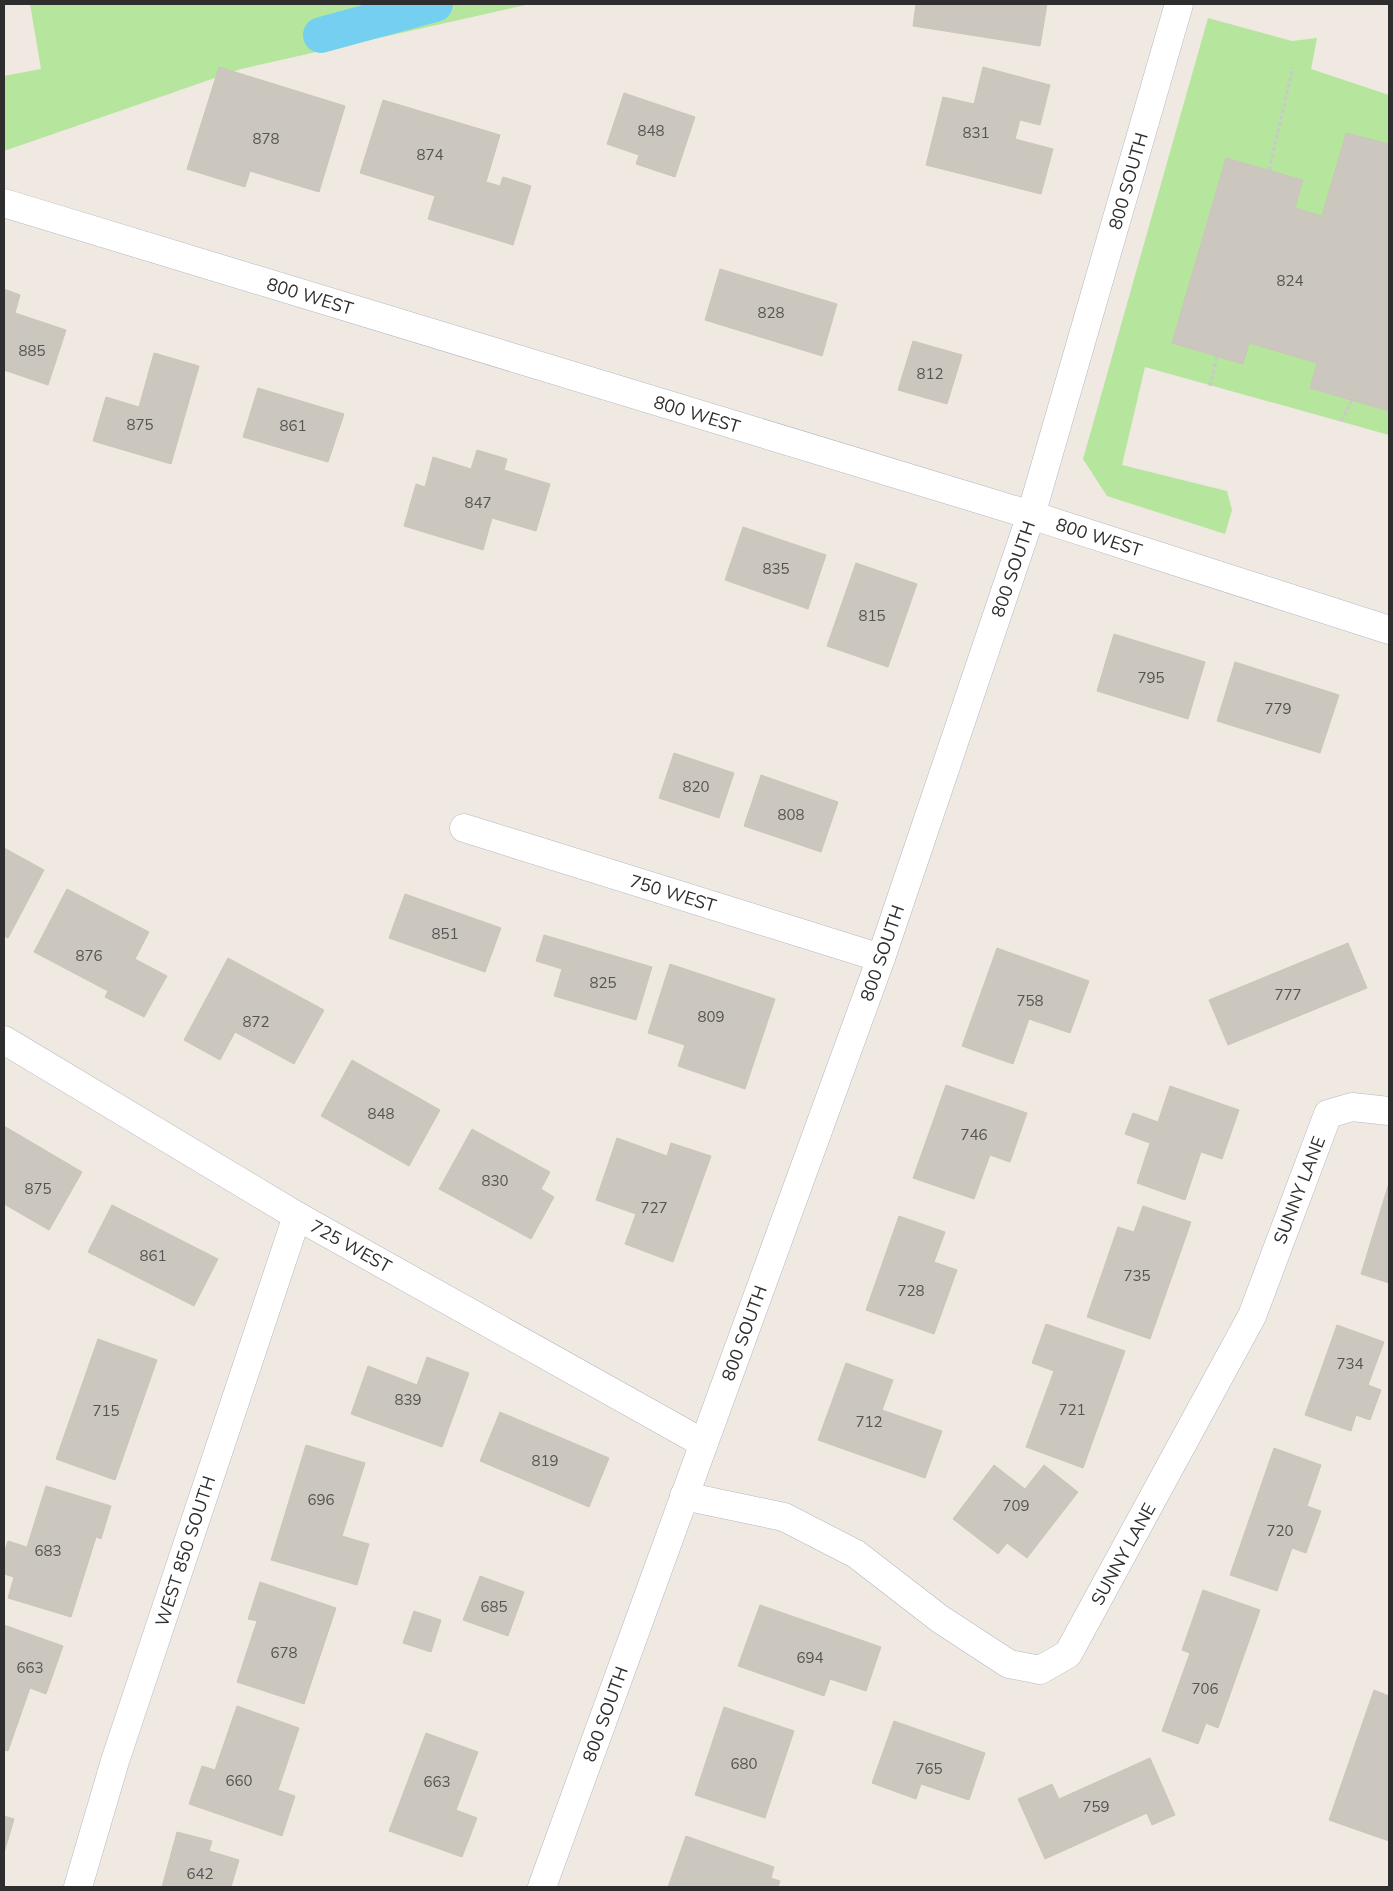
<svg xmlns="http://www.w3.org/2000/svg" width="1393" height="1891" font-family="Mulish,sans-serif">
<style>
.green{fill:#b6e59e}
.lines{fill:none;stroke-linecap:round;stroke-linejoin:round}
.canal{stroke:#75cff0;stroke-width:36}
.building{fill:#cbc7bf;stroke:#cbc5ba}
.minor-casing{stroke:#b4b7c1;stroke-width:29}
.path{stroke:#c9c9c9;stroke-width:3;stroke-dasharray:4 2.5;stroke-linecap:butt}
.minor{stroke:#fff;stroke-width:28}
.labels{text-anchor:middle;dominant-baseline:central;stroke-width:5;stroke-linejoin:round;paint-order:stroke}
.number-label{font-size:15px;fill:#555452}
.street-label{font-size:18px;fill:#2e2e2e;stroke:#fff}
</style>
<rect width="100%" height="100%" fill="#efe9e1"/>
<g class="green">
<path d="M30 4H530L241 69 4 151V76L41 69Z"/>
<path d="M1208 18 1292 41 1317 38 1311 69 1389 95V435L1145 367 1122 465 1227 491 1232 510 1225 534 1107 496 1083 459Z"/>
</g>
<g class="lines">
<path class="canal" d="M321 35 435 4"/>
</g>
<g class="building">
<path d="M916 4H1047L1040 46 913 26Z"/>
<path d="M219 67 345 106 319 192 250 171 245 187 187 169Z"/>
<path d="M983 67 1050 85 1040 125 1020 120 1015 139 1053 149 1041 194 926 165 943 97 974 104Z"/>
<path d="M624 93 695 117 675 177 636 164 639 155 607 144Z"/>
<path d="M383 100 500 135 486 182 500 186 503 177 531 186 513 245 428 219 435 196 360 173Z"/>
<path d="M1346 133 1389 144V411L1310 388 1317 363 1249 343 1243 364 1172 343 1226 158 1303 180 1295 208 1322 216Z"/>
<path d="M720 269 837 304 822 356 705 320Z"/>
<path d="M4 289 20 295 15 313 66 330 48 385 4 370Z"/>
<path d="M913 341 962 355 947 404 898 390Z"/>
<path d="M154 353 199 366 171 464 93 441 106 397 139 407Z"/>
<path d="M258 388 344 414 328 462 243 437Z"/>
<path d="M477 450 507 459 504 470 550 484 536 531 492 518 483 550 404 526 416 484 425 487 433 457 471 469Z"/>
<path d="M743 527 826 555 808 609 725 580Z"/>
<path d="M856 563 917 584 888 667 827 646Z"/>
<path d="M1114 634 1205 662 1188 719 1097 691Z"/>
<path d="M1235 662 1339 695 1320 753 1217 721Z"/>
<path d="M674 753 734 773 719 818 659 798Z"/>
<path d="M761 775 838 802 821 852 744 826Z"/>
<path d="M4 848 44 870 8 938 4 936Z"/>
<path d="M67 889 149 932 135 959 167 976 144 1017 105 997 108 991 34 952Z"/>
<path d="M405 894 501 928 485 972 389 938Z"/>
<path d="M544 935 652 967 636 1020 554 996 562 969 536 961Z"/>
<path d="M1348 943 1367 988 1228 1045 1209 1000Z"/>
<path d="M997 948 1089 981 1070 1033 1029 1019 1013 1064 962 1046Z"/>
<path d="M228 958 324 1010 294 1064 235 1032 220 1060 184 1040Z"/>
<path d="M670 964 775 999 745 1089 678 1066 685 1045 648 1033Z"/>
<path d="M352 1060 440 1110 409 1166 321 1116Z"/>
<path d="M946 1085 1027 1113 1010 1162 990 1155 974 1199 913 1178Z"/>
<path d="M1170 1086 1239 1110 1222 1159 1201 1152 1185 1200 1137 1183 1150 1143 1125 1134 1133 1113 1158 1122Z"/>
<path d="M4 1126 82 1172 49 1230 4 1204Z"/>
<path d="M472 1129 550 1172 541 1189 554 1197 531 1239 439 1189Z"/>
<path d="M617 1138 667 1156 671 1143 711 1156 673 1262 625 1244 636 1214 596 1200Z"/>
<path d="M1389 1183V1283L1361 1274Z"/>
<path d="M112 1205 218 1259 194 1306 88 1252Z"/>
<path d="M1143 1206 1191 1222 1150 1339 1087 1317 1118 1227 1134 1232Z"/>
<path d="M899 1216 945 1232 934 1262 957 1270 934 1334 866 1310Z"/>
<path d="M1046 1324 1125 1351 1083 1468 1026 1447 1054 1371 1032 1363Z"/>
<path d="M1337 1325 1384 1342 1368 1385 1381 1390 1370 1420 1356 1415 1351 1431 1305 1415Z"/>
<path d="M98 1339 157 1360 115 1480 56 1459Z"/>
<path d="M427 1357 469 1373 442 1447 351 1414 368 1366 417 1385Z"/>
<path d="M846 1363 893 1380 882 1410 942 1431 925 1478 818 1440Z"/>
<path d="M500 1412 609 1458 589 1507 480 1461Z"/>
<path d="M306 1445 365 1463 342 1536 369 1544 357 1585 271 1560Z"/>
<path d="M1274 1448 1321 1465 1307 1506 1321 1511 1306 1553 1292 1548 1277 1591 1230 1575Z"/>
<path d="M994 1465 1025 1489 1044 1465 1078 1492 1027 1558 1007 1543 998 1554 953 1519Z"/>
<path d="M46 1486 111 1506 101 1539 96 1537 71 1617 8 1598 14 1577 4 1574V1554L8 1541 27 1547Z"/>
<path d="M480 1576 524 1592 508 1636 463 1620Z"/>
<path d="M260 1582 336 1608 304 1704 237 1682 257 1621 248 1619Z"/>
<path d="M1203 1590 1260 1610 1218 1728 1206 1723 1198 1744 1162 1731 1190 1653 1182 1650Z"/>
<path d="M760 1605 881 1647 866 1691 830 1679 824 1696 738 1666Z"/>
<path d="M414 1611 441 1620 431 1652 403 1643Z"/>
<path d="M4 1625 63 1646 46 1694 30 1688 8 1751 4 1750Z"/>
<path d="M1374 1690 1389 1696V1841L1329 1820Z"/>
<path d="M237 1706 299 1728 278 1790 295 1796 282 1836 189 1804 202 1766 215 1770Z"/>
<path d="M724 1707 794 1731 765 1818 695 1795Z"/>
<path d="M894 1721 985 1753 969 1800 921 1784 916 1799 872 1783Z"/>
<path d="M426 1733 478 1752 456 1810 477 1818 462 1857 389 1831Z"/>
<path d="M1150 1758 1175 1815 1152 1825 1147 1813 1045 1859 1018 1799 1052 1784 1059 1799Z"/>
<path d="M4 1816 14 1819 4 1853Z"/>
<path d="M177 1832 212 1841 209 1851 239 1860 231 1887H162Z"/>
<path d="M686 1836 774 1867 771 1878 780 1881 778 1887H668Z"/>
</g>
<g class="lines">
<defs>
<g id="minor">
<path d="M4 203 1031 515 1389 630"/>
<path d="M464 828 881 958"/>
<path d="M4 1040 297 1216 703 1443"/>
<path d="M684 1496 784 1517 856 1554 940 1619 1009 1664 1040 1670 1068 1654 1252 1316 1328 1114 1352 1107 1389 1111"/>
<path d="M78 1887 115 1761 297 1216"/>
<path d="M542 1887 881 958 1031 515 1179 4"/>
</g>
</defs>
<use href="#minor" class="minor-casing"/>
<g class="path">
<path d="M1269 170 1293 67"/>
<path d="M1210 386 1217 356"/>
<path d="M1341 421 1352 400"/>
</g>
<use href="#minor" class="minor"/>
</g>
<g class="labels">
<g class="number-label">
<text x="651" y="130">848</text>
<text x="976" y="132">831</text>
<text x="266" y="138">878</text>
<text x="430" y="154">874</text>
<text x="1290" y="280">824</text>
<text x="771" y="312">828</text>
<text x="32" y="350">885</text>
<text x="930" y="373">812</text>
<text x="140" y="424">875</text>
<text x="293" y="425">861</text>
<text x="478" y="502">847</text>
<text x="776" y="568">835</text>
<text x="872" y="615">815</text>
<text x="1151" y="677">795</text>
<text x="1278" y="708">779</text>
<text x="696" y="786">820</text>
<text x="791" y="814">808</text>
<text x="445" y="933">851</text>
<text x="89" y="955">876</text>
<text x="603" y="982">825</text>
<text x="1288" y="994">777</text>
<text x="1030" y="1000">758</text>
<text x="711" y="1016">809</text>
<text x="256" y="1021">872</text>
<text x="381" y="1113">848</text>
<text x="974" y="1134">746</text>
<text x="495" y="1180">830</text>
<text x="38" y="1188">875</text>
<text x="654" y="1207">727</text>
<text x="153" y="1255">861</text>
<text x="1137" y="1275">735</text>
<text x="911" y="1290">728</text>
<text x="1350" y="1363">734</text>
<text x="408" y="1399">839</text>
<text x="1072" y="1409">721</text>
<text x="106" y="1410">715</text>
<text x="869" y="1421">712</text>
<text x="545" y="1460">819</text>
<text x="321" y="1499">696</text>
<text x="1016" y="1505">709</text>
<text x="1280" y="1530">720</text>
<text x="48" y="1550">683</text>
<text x="494" y="1606">685</text>
<text x="284" y="1652">678</text>
<text x="810" y="1657">694</text>
<text x="30" y="1667">663</text>
<text x="1205" y="1688">706</text>
<text x="744" y="1763">680</text>
<text x="929" y="1768">765</text>
<text x="239" y="1780">660</text>
<text x="437" y="1781">663</text>
<text x="1096" y="1806">759</text>
<text x="200" y="1873">642</text>
</g>
<g class="street-label">
<text transform="translate(1128 181) rotate(-74)">800 SOUTH</text>
<text transform="translate(310 296) rotate(17)">800 WEST</text>
<text transform="translate(697 414) rotate(17)">800 WEST</text>
<text transform="translate(1099 537) rotate(18)">800 WEST</text>
<text transform="translate(1013 569) rotate(-71)">800 SOUTH</text>
<text transform="translate(673 893) rotate(17)">750 WEST</text>
<text transform="translate(882 953) rotate(-71)">800 SOUTH</text>
<text transform="translate(1299 1190) rotate(-69)">SUNNY LANE</text>
<text transform="translate(351 1246) rotate(29)">725 WEST</text>
<text transform="translate(744 1333) rotate(-70)">800 SOUTH</text>
<text transform="translate(185 1551) rotate(-72)">WEST 850 SOUTH</text>
<text transform="translate(1123 1554) rotate(-61)">SUNNY LANE</text>
<text transform="translate(605 1714) rotate(-70)">800 SOUTH</text>
</g>
</g>
<rect width="1393" height="1891" fill="none" stroke="#2e2e2e" stroke-width="10"/>
</svg>
